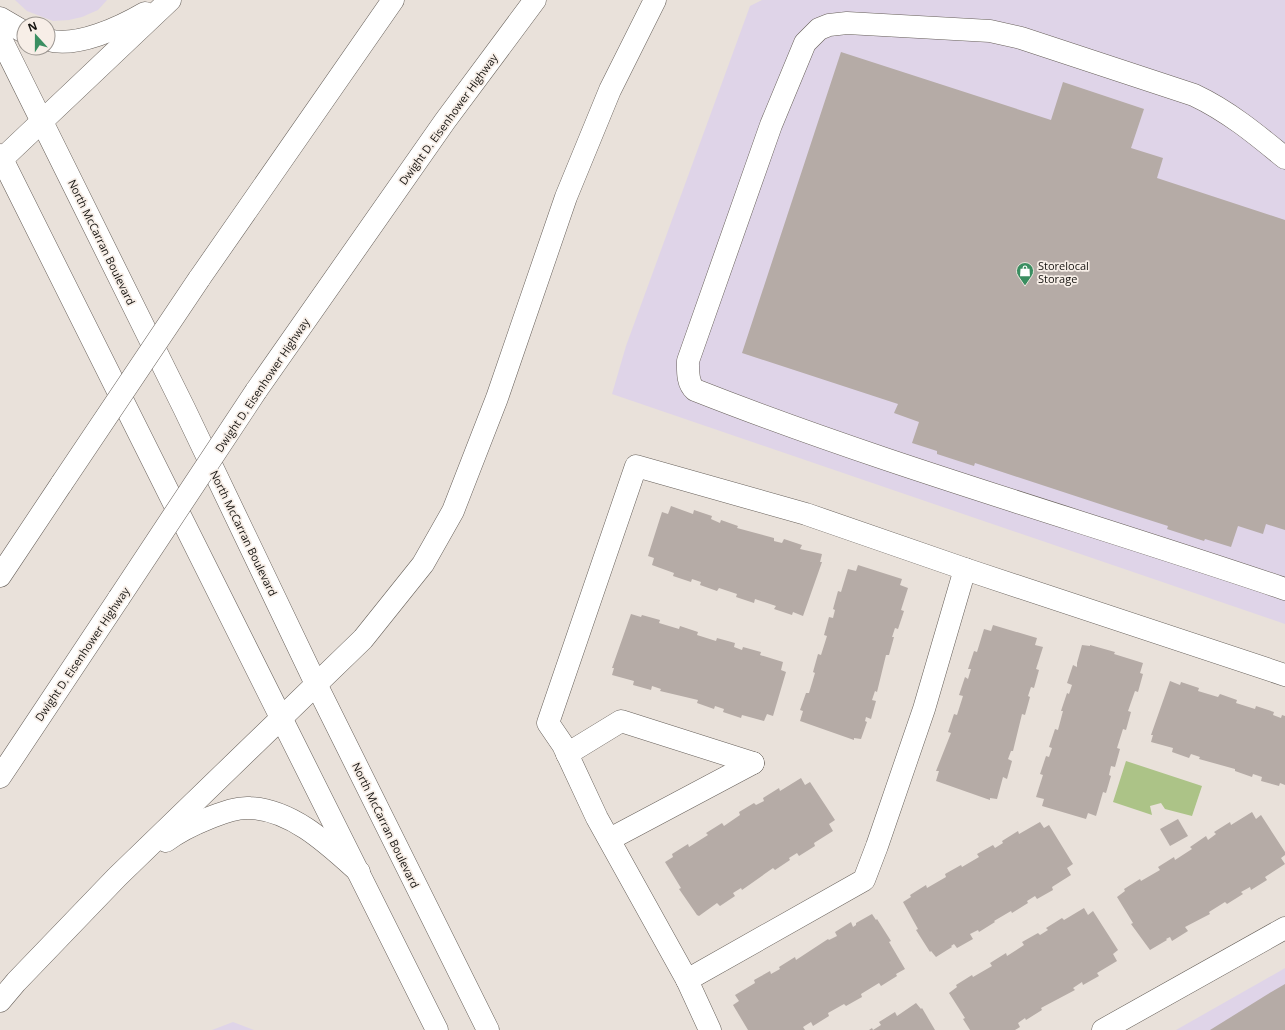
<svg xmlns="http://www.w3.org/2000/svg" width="1285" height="1030" font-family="'Open Sans',sans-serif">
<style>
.commercial{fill:#dfd4e8}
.green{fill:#acc387}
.building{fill:#b5aba6}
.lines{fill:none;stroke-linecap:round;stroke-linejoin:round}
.minor-casing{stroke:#665f59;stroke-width:23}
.major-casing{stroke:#665f59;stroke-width:23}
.highway-casing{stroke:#665f59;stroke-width:23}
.minor{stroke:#fff;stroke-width:22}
.major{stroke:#fff;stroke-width:22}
.highway{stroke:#fff;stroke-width:22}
.highway-bridge-casing{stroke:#665f59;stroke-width:23;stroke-linecap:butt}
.highway-bridge{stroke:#fff;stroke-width:22}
.labels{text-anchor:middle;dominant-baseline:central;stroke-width:3.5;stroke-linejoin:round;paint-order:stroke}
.street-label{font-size:11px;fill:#14120f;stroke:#f7eee7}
.poi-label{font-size:11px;fill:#14120f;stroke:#f7eee7;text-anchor:start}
</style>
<rect width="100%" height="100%" fill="#e9e1da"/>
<g class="commercial">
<path d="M15 0H107L98 10 82 17 69 20 53 21 27 11Z"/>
<path d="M762 0H1285V624L612 394 626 346 750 6Z"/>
<path d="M1285 968V1030H1176L1280 971Z"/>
<path d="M233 1022 254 1030H212Z"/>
</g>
<path class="green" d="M1126 761 1202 786 1192 816 1165 809 1161 803 1150 806 1152 815 1113 802Z"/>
<g class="building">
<path d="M841 52 1051 120 1063 82 1144 109 1131 148 1163 158 1157 178 1285 220V530L1266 524 1263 534 1238 526 1231 547 1205 539 1204 541 1167 529 1168 526 1118 510 975 463 974 466 937 454V451L912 443 919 422 894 413 898 404 742 353Z"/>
<path d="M671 506 693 514 694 510 712 516 711 519 720 523 721 520 738 526 737 528 774 538V541L782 543 784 539 802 545 800 549 822 554 820 562H822L803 616 793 612 792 615 774 609 776 606 755 599 754 603 736 597 737 594 719 588 717 591 700 585 701 582 692 579 691 582 673 576 674 573 652 565 654 558 648 556 662 512 668 514Z"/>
<path d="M858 565 902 579 900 585 908 588 901 610 904 611 898 629 895 628 892 637H894L889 655H886L877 692 875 691 872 700 876 701 871 719 866 717 865 721 867 722 861 739 854 738V740L800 721 803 711 800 710 806 693H809L815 673 813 672 818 654 821 655 827 636 824 635 829 617 833 618 835 610 833 609 838 591 841 592 848 569 856 571Z"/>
<path d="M631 614 641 617 642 615 660 620 659 623 679 629 680 626 698 632 697 635 716 641 717 638 735 643 734 647 742 650 743 647 761 652 760 655 783 662 781 670 786 672 773 716 767 714 764 721 742 715 741 718 723 712 724 709 715 706 714 709 697 703 698 700 660 691 661 689 652 686 651 690 633 685 634 681 612 675 614 668H612Z"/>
<path d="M993 625 1037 638 1035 645 1043 647 1036 669 1039 670 1034 688 1031 687 1028 696 1030 697 1025 715 1022 714 1013 751H1011L1008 759 1012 761 1007 779 1003 777 997 799 990 798V800L936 781 939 771H936L951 733 948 732 954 714 957 715 963 696 959 695 965 677 968 679 971 669H968L974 651 977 652 984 629 991 631Z"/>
<path d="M1082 645 1090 646V645L1115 652 1114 654 1143 663 1140 673 1143 674 1138 692 1135 691 1128 711 1131 712 1126 730 1123 729 1117 748 1120 749 1115 767 1111 766 1109 775 1111 776 1106 793 1103 792 1096 816 1088 813 1086 819 1042 806 1044 799 1036 797 1043 775 1040 774 1046 756 1049 757 1052 748 1049 747 1055 729 1058 730 1063 711H1061L1067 693 1069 694 1072 685 1067 683 1073 665 1077 667V663Z"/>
<path d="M1170 681 1180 685 1181 682 1199 688 1198 691 1218 697 1220 694 1237 700 1236 703 1255 709 1256 706 1274 712 1273 715 1281 718 1282 715 1285 716V785L1280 783 1279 786 1261 781 1262 777 1253 774 1252 777 1235 771V769L1199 759 1200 757 1191 754 1189 758 1172 752 1173 748 1151 742 1153 735H1151Z"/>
<path d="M801 778 805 785 810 782 835 820 829 824 833 831 814 843 815 846 799 856 797 853 789 858 790 860 775 870 773 868 742 890 741 888 733 893 735 896 720 906 717 903 699 916 697 915 679 889 681 888 665 862 673 857 672 854 688 844 689 847 708 835 706 833 722 823 724 826 740 815 739 812 754 803 756 805 764 801 763 798 779 788 780 791Z"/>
<path d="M1252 812 1256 819 1261 815 1285 852V855L1281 858 1285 864 1265 877 1267 880 1251 890 1250 887 1241 892 1243 894 1227 904 1225 902 1209 912 1210 914 1185 927 1188 931 1172 941 1170 937 1166 939 1167 940 1150 950 1131 924 1133 923 1117 897 1125 891 1124 889 1140 879 1141 881 1160 870 1158 867 1174 857 1175 860 1192 849 1190 847 1206 836 1208 840 1216 834 1214 832 1230 822 1231 825Z"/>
<path d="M1178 819 1188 836 1170 846 1160 829Z"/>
<path d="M1040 822 1044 828 1049 825 1073 864 1067 868 1071 875 1052 887 1053 890 1037 899 1035 896 1027 901 1028 903 1012 913 1011 911 994 921 995 922 979 932 978 930 970 934 973 939 957 948 954 944 951 946 952 947 936 957 931 951 930 952 916 930 918 929 903 902 911 897 910 895 926 885 927 888 946 877 945 874 961 865 962 867 979 857 977 854 993 845 995 848 1003 843 1002 841 1018 831 1019 834Z"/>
<path d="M1084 908 1088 915 1093 911 1118 950 1113 954 1117 961 1097 973 1099 976 1083 985 1082 982 1073 988 1075 990 1041 1008 1042 1010 1026 1020 1025 1018 1018 1023 1020 1027 1015 1030H970L963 1019 965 1018 949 993 957 987 956 985 972 975 973 977 992 966 990 963 1006 953 1007 956 1024 945 1022 942 1038 933 1040 935 1048 930 1046 928 1062 918 1064 920Z"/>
<path d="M872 914 876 920 877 919 891 941 889 942 905 969 896 974 897 976 881 986 879 983 861 994 862 997 846 1006 844 1004 828 1013 829 1016 813 1026 811 1022 803 1027 805 1030H748L733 1005 739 1001 735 995 755 983 754 980 770 971 771 974 780 969 779 967 795 957 796 960 828 939 829 940 837 936 835 932 851 922 853 927 856 925V923Z"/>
<path d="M1285 984V1030H1210L1273 991Z"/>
<path d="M916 1003 921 1009 922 1008 935 1030H869L872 1028 873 1030 881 1025 879 1022 895 1012 897 1016Z"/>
</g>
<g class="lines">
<defs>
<g id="minor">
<path d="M1285 158C1256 134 1228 111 1194 95L1021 38 990 31 847 23 829 25 819 29 805 43 771 125 688 361C688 371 687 383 695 390 888 466 1088 522 1285 589"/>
<path d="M567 754 621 721 753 763"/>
<path d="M610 839 753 763"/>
<path d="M687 980 864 880 877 846 924 709 965 569"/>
<path d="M710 1030 687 980 597 818 563 745 548 723 636 466 806 514 965 569 1285 675"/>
<path d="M1103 1030 1285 928"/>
</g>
<g id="major">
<path d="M0 37 184 408 316 684 488 1030"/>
<path d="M0 155 437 1030"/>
</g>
<g id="highway">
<path d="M0 18 24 32"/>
<path d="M48 40C77 48 121 27 145 13"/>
<path d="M0 161 170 0"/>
<path d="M199 279 393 0"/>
<path d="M256 391 445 121 535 0"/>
<path d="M0 576 62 483"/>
<path d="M0 777 119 598"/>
<path d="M166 841C179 831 194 824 209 818 222 813 236 807 250 808 293 810 329 845 359 872"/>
<path d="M0 1001 16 982 117 877 363 639 423 564 453 511 497 398 566 197 610 90 655 0"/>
</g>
</defs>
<use href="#minor" class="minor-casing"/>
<use href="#major" class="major-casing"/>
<use href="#highway" class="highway-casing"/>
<use href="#minor" class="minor"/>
<use href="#major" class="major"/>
<use href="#highway" class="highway"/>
<defs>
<g id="highway-bridge">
<path d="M62 483 199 279"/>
<path d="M119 598 256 391"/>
</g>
</defs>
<use href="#highway-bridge" class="highway-bridge-casing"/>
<use href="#highway-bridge" class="highway-bridge"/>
</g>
<defs>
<symbol id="shop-pin" viewBox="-11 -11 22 30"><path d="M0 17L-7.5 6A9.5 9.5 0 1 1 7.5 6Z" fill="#3a8e61" stroke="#f7eee7"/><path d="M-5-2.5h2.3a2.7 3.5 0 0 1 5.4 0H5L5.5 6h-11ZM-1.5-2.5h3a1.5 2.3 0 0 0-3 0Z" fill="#fff"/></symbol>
</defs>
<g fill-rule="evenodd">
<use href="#shop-pin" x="1015" y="261" width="20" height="27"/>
</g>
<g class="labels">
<g class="street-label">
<text transform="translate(448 119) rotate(-54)">Dwight D. Eisenhower Highway</text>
<text transform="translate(102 242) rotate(64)">North McCarran Boulevard</text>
<text transform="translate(262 385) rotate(-56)">Dwight D. Eisenhower Highway</text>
<text transform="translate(244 533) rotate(64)">North McCarran Boulevard</text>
<text transform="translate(82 654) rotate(-56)">Dwight D. Eisenhower Highway</text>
<text transform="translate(386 825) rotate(64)">North McCarran Boulevard</text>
</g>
<g class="poi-label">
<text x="1038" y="265">Storelocal<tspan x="1038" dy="13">Storage</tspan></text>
</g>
</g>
<g transform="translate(36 36) rotate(339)"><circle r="19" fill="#f7eee7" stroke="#9c9691"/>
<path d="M0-3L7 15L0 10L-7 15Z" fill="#3a8e61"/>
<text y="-6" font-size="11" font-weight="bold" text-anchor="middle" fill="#14120f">N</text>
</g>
</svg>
